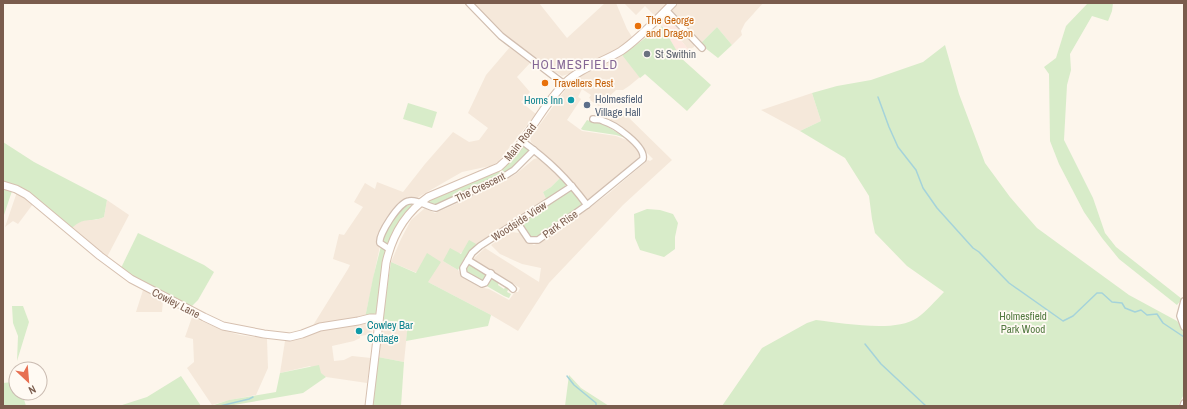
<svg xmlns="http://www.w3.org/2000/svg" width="1187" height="409" font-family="'Archivo Narrow',sans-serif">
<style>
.residential{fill:#f5e8da}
.commercial{fill:#fde8e0}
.green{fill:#d8ecc9}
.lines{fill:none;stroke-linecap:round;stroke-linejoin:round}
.stream{stroke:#a5d3da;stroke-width:1.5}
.street-casing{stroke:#d1beb0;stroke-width:8}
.secondary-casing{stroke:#d6c0b0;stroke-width:9}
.street{stroke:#fff;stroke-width:5.5}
.secondary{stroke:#fff;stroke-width:7}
.food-dot{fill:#e8710a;stroke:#fffaf3;stroke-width:1.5}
.worship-dot{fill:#6b7280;stroke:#fffaf3;stroke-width:1.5}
.culture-dot{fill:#0f9aa8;stroke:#fffaf3;stroke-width:1.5}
.service-dot{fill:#5c6f8a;stroke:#fffaf3;stroke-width:1.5}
.labels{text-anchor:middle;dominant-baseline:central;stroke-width:3.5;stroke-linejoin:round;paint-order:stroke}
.food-label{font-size:11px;fill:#c56008;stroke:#fffaf3;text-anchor:start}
.worship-label{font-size:11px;fill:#5b616d;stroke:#fffaf3;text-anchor:start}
.service-label{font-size:11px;fill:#4e5e75;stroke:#fffaf3;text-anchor:start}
.culture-label{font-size:11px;fill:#0d838f;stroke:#fffaf3;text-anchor:end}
.street-label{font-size:11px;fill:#7a5c4d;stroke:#fffaf3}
.park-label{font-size:11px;fill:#537a41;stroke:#fffaf3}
.quarter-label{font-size:13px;letter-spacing:1px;fill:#846695;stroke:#fffaf3}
</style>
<rect width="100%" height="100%" fill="#fdf6ec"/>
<g class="residential">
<path d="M472 3H539L567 38 605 3H616L627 29 632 37 623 46 607 57 575 72 562 76 547 67 512 42 490 22Z"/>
<path d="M624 3H668L655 16 645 6 636 15Z"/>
<path d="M679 3H763L745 23 741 31 742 35 732 45 717 27 700 44 688 27 671 11Z"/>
<path d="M685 31 695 44 694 47 689 50 678 37Z"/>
<path d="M510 47 531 62 517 77 530 92 521 102 536 114 498 162 490 166 462 172 415 199 408 197 396 206 383 226 377 241 380 246 365 318 325 322 312 327 348 269 350 265 333 259 339 234 344 235 363 207 354 202 365 183 375 189 377 182 403 192 425 164 453 132 469 142 479 140 488 128 468 113 486 75Z"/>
<path d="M622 55 640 77 629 86 623 90H616L599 106 590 100 591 99 589 98 591 95 582 89 578 97 581 99 567 120 582 131 616 136 629 141 640 153 639 158 630 167 588 200 566 174 531 142 530 138 566 89 580 76Z"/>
<path d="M812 93 821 121 800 131 761 110Z"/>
<path d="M621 110 672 160 623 205 549 283 518 331 491 315 428 282 427 254 417 273 391 262 401 239 411 220 425 208 435 213 449 207 498 184 516 174 534 159 538 158 560 178 551 187 543 192 547 201 478 245 443 261 458 270 462 277 467 280 479 287 489 289 509 300 515 292H518L520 288 473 259 485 248 539 282 541 268 522 264 500 254 491 245 510 232 521 233 528 242 534 245 543 241 608 194 648 160 650 161 653 159 634 140 608 122Z"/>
<path d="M17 192 33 204 18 224 13 221 5 227Z"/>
<path d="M107 200 129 215 107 257 72 228 77 223 85 220 90 219 96 220 104 217Z"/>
<path d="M143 290 162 298 163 301 162 312H136Z"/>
<path d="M192 317 222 330 240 335 267 339 268 368 256 395 230 400 212 405 187 368 194 362 193 339 185 337Z"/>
<path d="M382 320 408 323 404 362 378 357Z"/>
<path d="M368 322 371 326 372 334 360 336V338L354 341 332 346 334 361 344 360 352 356 371 358 367 383 326 377 310 366 280 373 285 341 301 338 325 329Z"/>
</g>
<path class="commercial" d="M668 16 685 31 678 37 689 50 681 58 660 24Z"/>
<g class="green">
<path d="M1088 3H1113L1112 11 1108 21 1092 16 1070 54 1071 70 1067 85 1064 140 1093 198 1105 233 1116 247 1182 299 1177 305 1119 259 1102 238 1084 212 1059 164 1050 141 1049 74 1044 67 1056 58 1066 26Z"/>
<path d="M662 26 681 58 711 85 687 111 645 74 640 78 622 55Z"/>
<path d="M717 27 732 45 718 58 700 44Z"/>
<path d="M945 45 959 94 985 163 1010 197 1037 228 1129 295 1177 321 1182 327 1184 332V394L1178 406H722L762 348 807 323 816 320C843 323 895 333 917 318 927 311 935 301 944 292L907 266 875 233 872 219 869 196 845 158 800 131 821 121 812 93 837 86 871 80 923 62Z"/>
<path d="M408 103 437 112 432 128 403 119Z"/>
<path d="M587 120 592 122H600L626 138 616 135 583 130 581 129Z"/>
<path d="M3 142 34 162 107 200 104 217C91 223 85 216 72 228L21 187 3 183Z"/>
<path d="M522 144 529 149 530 153C504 179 469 191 436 206L427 202V200L456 187 496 173 503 168Z"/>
<path d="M562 176 566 182 565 188 547 201 543 192 551 187Z"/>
<path d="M3 189 12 191 3 218Z"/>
<path d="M570 191H573L582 203V206L538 238H532C527 234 522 230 521 224L523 221Z"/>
<path d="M410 204H414L406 212 383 263 376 313 365 318 373 278 382 242C381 231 400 208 410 204Z"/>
<path d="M647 209 660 210 673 214 678 223 675 237V249L664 257 640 250 635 238 634 214Z"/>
<path d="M138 233 204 265 214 272 198 300 191 307 130 275 121 268Z"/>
<path d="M469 240 478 245C468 251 463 260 458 270L443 261 450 248 461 254Z"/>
<path d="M427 253 441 262 428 282 491 315 488 326 406 341 408 323 382 320 391 262 416 273Z"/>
<path d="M468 264H470L487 275 485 280 479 281 465 271 466 265Z"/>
<path d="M493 277 499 282 498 285 504 289 506 286 509 288 507 292 511 294 509 298 504 296 485 285Z"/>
<path d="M12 306H23L29 322 17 361 18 336 13 323Z"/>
<path d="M378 357 404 362 401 406H373Z"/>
<path d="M319 365 321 373 326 377 303 393 228 406H211L229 400 276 392 280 373Z"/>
<path d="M569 375 581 388 609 406H565Z"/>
<path d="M181 376 201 406H119L147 397Z"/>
<path d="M16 380V393H22L26 406H3V383L13 382Z"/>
</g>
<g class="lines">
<g class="stream">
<path d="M878 97 889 127 898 147 916 170 923 188 937 208 973 248 979 252 1009 283 1063 321 1073 316 1097 293H1102L1112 302 1122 303 1125 308 1135 312 1141 310 1147 315 1157 314 1163 323 1184 337"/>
<path d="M865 344 881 364 926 406"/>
<path d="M567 376 574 385 596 403V406"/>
<path d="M220 406 249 399 253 397"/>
</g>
<defs>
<g id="street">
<path d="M469 3 501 36 564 84"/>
<path d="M666 10 702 48"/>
<path d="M522 141C549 161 567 178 587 205"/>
<path d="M517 222 529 240H538L587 205 643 159C646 146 614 124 603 121 600 119 597 120 593 119"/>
<path d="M389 249 380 243C378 235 399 202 409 201 418 199 427 207 436 208L503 177 514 170 534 150"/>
<path d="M468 260 510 286 513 289"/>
<path d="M491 273 485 283 482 284 464 274 463 268 472 253 480 246 572 186"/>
<path d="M1184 301 1180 316 1184 327"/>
<path d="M1183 406 1184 403"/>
</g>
<g id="secondary">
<path d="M3 185 16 189 27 195 100 256 131 279 204 317 223 326 264 334 290 337 302 334 320 327 358 321 370 318H378"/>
<path d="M369 406 386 263C392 236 405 213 428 197L499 167C526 144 540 108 565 83 580 68 603 62 621 51 640 38 657 19 673 3"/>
</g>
</defs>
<use href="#street" class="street-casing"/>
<use href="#secondary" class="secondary-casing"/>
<use href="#street" class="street"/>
<use href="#secondary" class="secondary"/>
</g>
<g class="food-dot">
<circle cx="638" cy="26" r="4"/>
<circle cx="545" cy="83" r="4"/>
</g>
<circle class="worship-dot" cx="647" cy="54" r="4"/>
<g class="culture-dot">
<circle cx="571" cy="100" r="4"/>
<circle cx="359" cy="331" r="4"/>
</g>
<circle class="service-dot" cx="587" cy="105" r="4"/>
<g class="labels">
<g class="food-label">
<text x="646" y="20">The George<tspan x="646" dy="13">and Dragon</tspan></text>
<text x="553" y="83">Travellers Rest</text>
</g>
<g class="worship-label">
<text x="655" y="54">St Swithin</text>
</g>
<g class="service-label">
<text x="595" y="99">Holmesfield<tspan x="595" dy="13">Village Hall</tspan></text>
</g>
<g class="culture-label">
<text x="563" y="100">Horns Inn</text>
<text x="367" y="325" text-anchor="start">Cowley Bar<tspan x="367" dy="13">Cottage</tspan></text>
</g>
<g class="street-label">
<text transform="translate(520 142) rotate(-52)">Main Road</text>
<text transform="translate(480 187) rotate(-26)">The Crescent</text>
<text transform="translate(519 221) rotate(-33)">Woodside View</text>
<text transform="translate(560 224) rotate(-35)">Park Rise</text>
<text transform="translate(176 303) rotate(27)">Cowley Lane</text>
</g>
<g class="park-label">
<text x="1023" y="316">Holmesfield<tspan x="1023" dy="13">Park Wood</tspan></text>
</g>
<g class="quarter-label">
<text x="575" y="64">HOLMESFIELD</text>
</g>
</g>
<rect width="1187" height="409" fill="none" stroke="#7a5c4d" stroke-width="8"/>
<g transform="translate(28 381) rotate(154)"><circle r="19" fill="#fffaf3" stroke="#cabbb1"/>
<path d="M0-3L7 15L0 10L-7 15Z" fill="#e76f51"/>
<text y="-6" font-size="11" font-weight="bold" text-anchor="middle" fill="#7a5c4d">N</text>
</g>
</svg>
